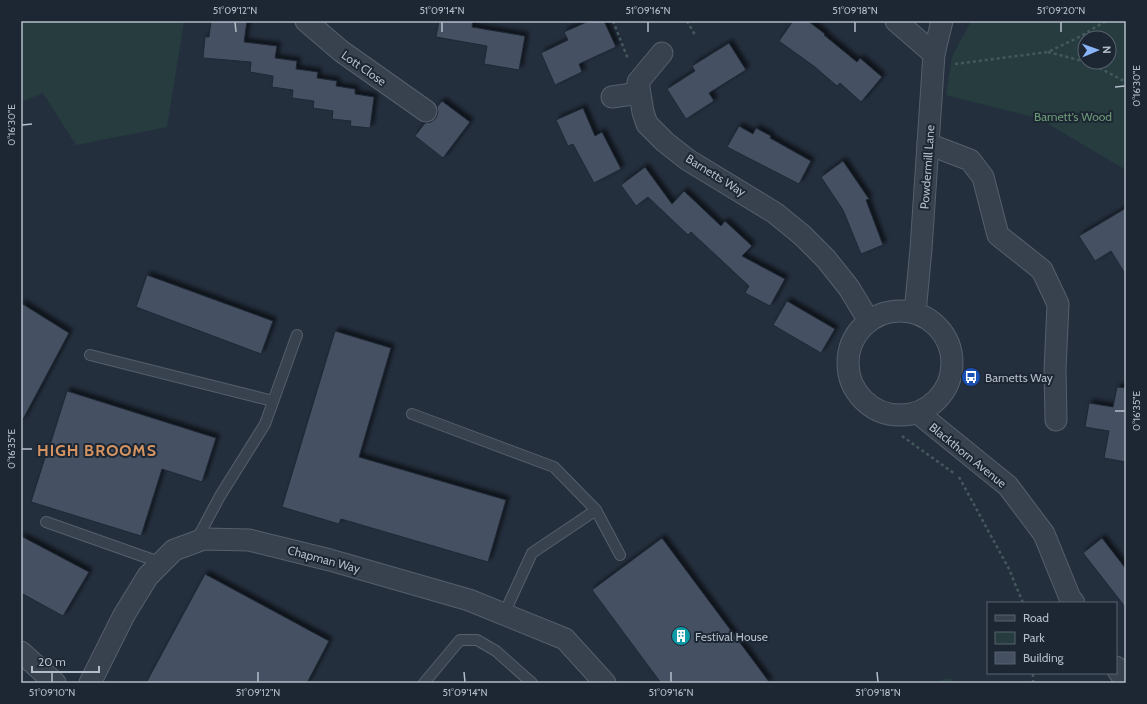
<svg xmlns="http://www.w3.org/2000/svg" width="1147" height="704" font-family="Cabin,sans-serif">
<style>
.green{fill:#263c3f;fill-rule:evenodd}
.building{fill:#455162;stroke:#1f2835;filter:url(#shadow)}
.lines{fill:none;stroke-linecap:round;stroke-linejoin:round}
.lane-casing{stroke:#565f6c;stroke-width:12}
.street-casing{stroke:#565f6c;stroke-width:23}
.path{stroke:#44595c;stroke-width:2.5;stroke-dasharray:3 3;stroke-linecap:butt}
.lane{stroke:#38414e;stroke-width:10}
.street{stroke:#38414e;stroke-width:21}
.ticks{fill:none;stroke:#b4bcc9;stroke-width:1.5}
.labels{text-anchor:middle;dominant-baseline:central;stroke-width:4;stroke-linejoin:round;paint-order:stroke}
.street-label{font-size:12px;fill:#b4bcc9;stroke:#1d2633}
.park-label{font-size:12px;fill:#6b9a76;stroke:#1d2633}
.poi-label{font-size:12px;fill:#b4bcc9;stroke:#1d2633;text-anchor:start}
.district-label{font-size:16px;font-weight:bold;letter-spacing:1px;fill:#d59563;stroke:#1d2633}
.neatline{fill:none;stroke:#b4bcc9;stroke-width:1.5}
.ticks-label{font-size:10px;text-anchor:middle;fill:#b4bcc9}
</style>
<defs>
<filter id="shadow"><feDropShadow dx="3.5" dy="-3.5" stdDeviation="2" flood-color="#0009"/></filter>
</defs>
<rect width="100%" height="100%" fill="#242f3e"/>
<g class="green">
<path d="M21 21H184L167 127 76 145 43 93 21 102Z"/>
<path d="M971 21H1126V170L1038 118 946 95 952 57ZM1085 38H1109V62H1085Z"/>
<path d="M951 678 953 683H927Z"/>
</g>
<g class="building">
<path d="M211 21H247L244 42 277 46 275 58 297 61 296 69 318 72 317 78 337 81 336 86 355 89V94L374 97 370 128 350 126 351 121 332 119 333 111 313 108 314 101 292 98 293 90 272 87 273 76 250 72 251 62 203 58 205 37H209Z"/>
<path d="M439 21H473L472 27 525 36 519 70 484 64 487 46 436 37Z"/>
<path d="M589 21H604L616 47 579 64 582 72 555 85 541 53 568 40 564 32Z"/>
<path d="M793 21H808L825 34 824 35 857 62 860 58 882 77 861 102 840 83 837 86 815 67 779 41Z"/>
<path d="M729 43 746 70 709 93 714 101 686 119 667 89 695 71 692 66Z"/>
<path d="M442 101 470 122 443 158 415 136 425 123 431 122 436 118 438 112 437 107Z"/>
<path d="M583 108 595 136 602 132 621 169 594 183 573 144 568 146 556 120Z"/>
<path d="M739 126 753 134 756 128 771 136 770 138 811 161 799 184 727 147Z"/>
<path d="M843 161 869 199 866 200 883 245 861 254 843 210 821 177Z"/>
<path d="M645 167 672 204 684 191 721 226 725 221 752 246 742 256 785 279 770 306 745 293 749 286 691 232 688 235 648 197 636 206 621 185Z"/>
<path d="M1126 208V275L1111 251 1095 261 1079 236Z"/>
<path d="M147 275 273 321 261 354 136 307Z"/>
<path d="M787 301 835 329 821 353 773 325Z"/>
<path d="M21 303 69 333 21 423Z"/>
<path d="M335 331 391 348 359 457 506 500 488 562 341 519 339 524 282 507Z"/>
<path d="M1117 387 1126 388V462L1104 458 1109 431 1085 427 1089 403 1113 407Z"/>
<path d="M67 391 216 438 202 482 162 469 141 536 31 502 49 445H50Z"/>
<path d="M21 536 89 572 63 616 21 593Z"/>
<path d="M662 538 770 683H661L592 590Z"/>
<path d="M1102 538 1126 569V608L1083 553Z"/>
<path d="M205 574 329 641 307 683H146Z"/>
</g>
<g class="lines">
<defs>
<g id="lane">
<path d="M90 355 273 401"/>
<path d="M412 414 554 467 596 510 620 555"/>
<path d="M46 522 162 563"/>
<path d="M196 541 220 496 265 424 297 335"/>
<path d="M504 614 532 553 596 510"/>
<path d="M424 683 460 640H477L496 651 532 683"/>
</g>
<g id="street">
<path d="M306 21 341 51 426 111"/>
<path d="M896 21 934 54"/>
<path d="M662 53 638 82 643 112 647 124 665 142 688 160 775 213 802 235 826 259 849 288 869 321"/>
<path d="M612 97 639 93"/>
<path d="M928 144 970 160 983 177 998 235 1042 270 1058 304 1055 370 1056 420"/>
<circle cx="900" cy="363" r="52"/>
<path d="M915 313 921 249 934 54 942 21"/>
<path d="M918 413 1008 486 1044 534 1070 598 1074 603"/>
<path d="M21 652 55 683"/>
<path d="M1116 667 1126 682"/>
<path d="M90 683 124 615 148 576 174 550 204 539 249 540 330 560 469 600 565 639 605 683"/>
</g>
</defs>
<use href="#lane" class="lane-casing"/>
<use href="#street" class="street-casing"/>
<g class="path">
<path d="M613 21 628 59"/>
<path d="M687 21 695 35"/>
<path d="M1048 52 1090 63 1126 82"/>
<path d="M955 64 1048 52 1079 37 1106 21"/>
<path d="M902 436 955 474"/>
<path d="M959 477 1009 569 1023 603"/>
<path d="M1033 683V673"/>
</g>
<use href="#lane" class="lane"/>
<use href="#street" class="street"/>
</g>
<path class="ticks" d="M235 22 236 32M442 22V32M648 22V32M855 22V32M1061 22V32M1115 87 1125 86M22 125 32 124M1115 411H1125M22 449H32M52 672V682M258 672V682M464 672 465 682M671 672V682M877 672 878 682"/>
<defs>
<symbol id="bus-disc" viewBox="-11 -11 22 22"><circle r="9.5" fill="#1a4fb4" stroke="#1d2633"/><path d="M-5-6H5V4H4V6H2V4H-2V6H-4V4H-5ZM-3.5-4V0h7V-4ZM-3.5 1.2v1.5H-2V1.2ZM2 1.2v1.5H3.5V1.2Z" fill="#fff"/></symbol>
<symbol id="building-disc" viewBox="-11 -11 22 22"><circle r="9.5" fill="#0f9aa8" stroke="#1d2633"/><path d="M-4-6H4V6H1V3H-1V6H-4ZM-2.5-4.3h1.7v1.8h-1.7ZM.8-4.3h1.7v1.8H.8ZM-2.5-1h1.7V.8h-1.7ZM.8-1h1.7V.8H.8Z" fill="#fff"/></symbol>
</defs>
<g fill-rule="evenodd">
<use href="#bus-disc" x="960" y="366" width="22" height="22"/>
<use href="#building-disc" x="670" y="625" width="22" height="22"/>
</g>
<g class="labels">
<g class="street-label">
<text transform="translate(364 68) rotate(35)">Lott Close</text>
<text transform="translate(927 167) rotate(-86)">Powdermill Lane</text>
<text transform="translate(716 175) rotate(32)">Barnetts Way</text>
<text transform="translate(968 455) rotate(39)">Blackthorn Avenue</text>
<text transform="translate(324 559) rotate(15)">Chapman Way</text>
</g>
<g class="park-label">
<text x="1073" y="116">Barnett's Wood</text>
</g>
<g class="poi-label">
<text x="985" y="377">Barnetts Way</text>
<text x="695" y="636">Festival House</text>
</g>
<g class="district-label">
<text x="97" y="450">HIGH BROOMS</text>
</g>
</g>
<rect width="1147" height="704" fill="none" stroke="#1d2633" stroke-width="44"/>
<rect x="987" y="602" width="130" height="72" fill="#1d2633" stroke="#59626f"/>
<rect x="995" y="615" width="20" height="6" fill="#38414e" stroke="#59626f"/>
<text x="1023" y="622" font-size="12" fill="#b4bcc9">Road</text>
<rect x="995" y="632" width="20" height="12" fill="#263c3f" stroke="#59626f"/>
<text x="1023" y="642" font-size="12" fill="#b4bcc9">Park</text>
<rect x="995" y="652" width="20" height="12" fill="#455162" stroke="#59626f"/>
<text x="1023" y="662" font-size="12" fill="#b4bcc9">Building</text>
<g transform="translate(1097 50) rotate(88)"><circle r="19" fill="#1d2633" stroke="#59626f"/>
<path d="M0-3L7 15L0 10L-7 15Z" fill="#8ab4f8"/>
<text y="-6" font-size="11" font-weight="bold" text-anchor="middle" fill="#b4bcc9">N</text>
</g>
<path d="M32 666v6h67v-6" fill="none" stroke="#b4bcc9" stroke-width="2"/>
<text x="38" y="666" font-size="12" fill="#b4bcc9" stroke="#1d2633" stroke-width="3" paint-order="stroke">20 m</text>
<rect x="22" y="22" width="1103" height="660" class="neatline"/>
<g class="ticks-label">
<text x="235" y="14">51°09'12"N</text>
<text x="442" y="14">51°09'14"N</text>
<text x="648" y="14">51°09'16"N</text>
<text x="855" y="14">51°09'18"N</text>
<text x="1061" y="14">51°09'20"N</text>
<text transform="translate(1136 86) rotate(-90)" y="4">0°16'30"E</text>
<text transform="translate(11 125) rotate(-90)" y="4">0°16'30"E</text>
<text transform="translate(1136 411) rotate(-90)" y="4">0°16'35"E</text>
<text transform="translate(11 449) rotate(-90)" y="4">0°16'35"E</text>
<text x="52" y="696">51°09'10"N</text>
<text x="258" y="696">51°09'12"N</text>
<text x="465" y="696">51°09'14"N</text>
<text x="671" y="696">51°09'16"N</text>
<text x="878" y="696">51°09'18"N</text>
</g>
</svg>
